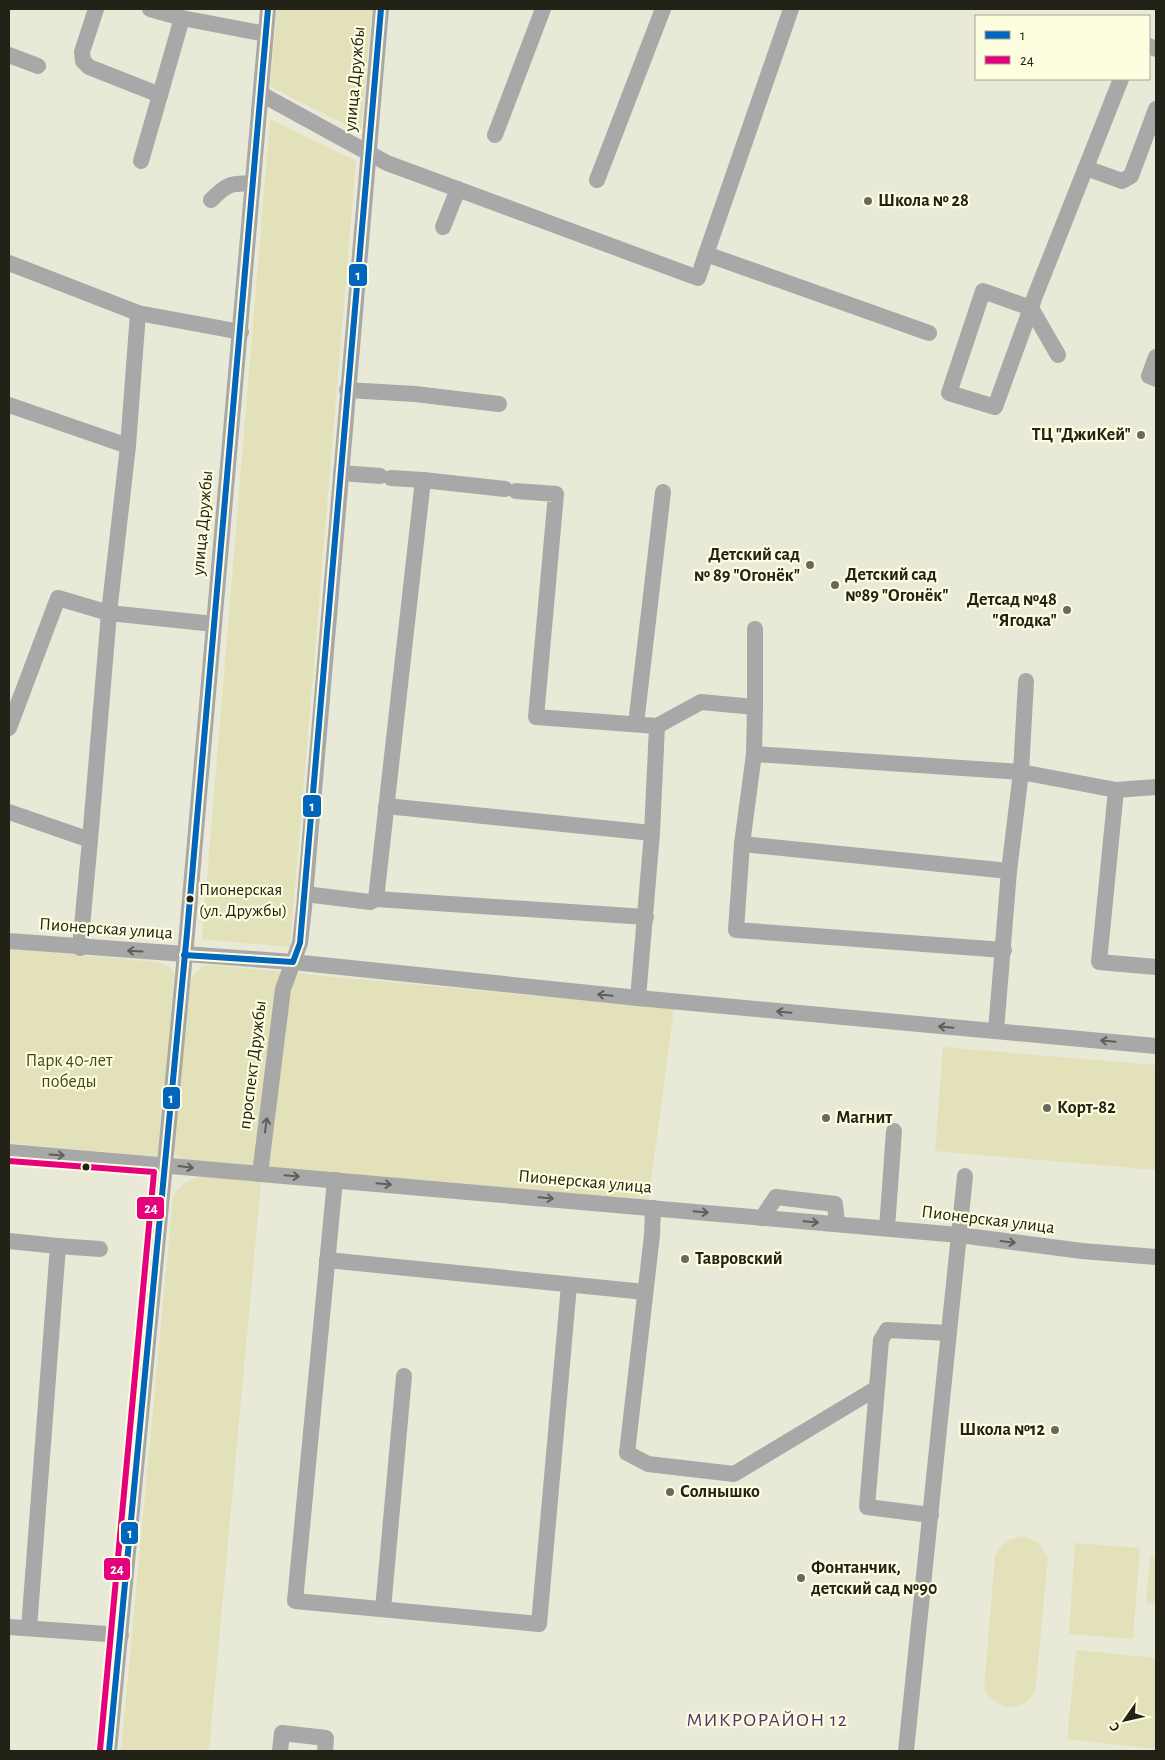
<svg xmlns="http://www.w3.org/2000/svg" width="1165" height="1760" font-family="'Alegreya Sans',sans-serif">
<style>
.green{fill:#e2e1ba}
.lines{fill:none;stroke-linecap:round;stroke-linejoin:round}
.minor{stroke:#a9a8a8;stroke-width:16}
.bus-1-casing{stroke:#fdfddf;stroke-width:10}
.bus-2-casing{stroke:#fdfddf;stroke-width:10}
.bus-1{stroke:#0065bd;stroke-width:6}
.bus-2{stroke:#e5007d;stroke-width:6}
.oneway{stroke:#5f5e58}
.poi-dot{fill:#68685b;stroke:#fdfddf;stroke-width:2}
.bus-dot{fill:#222217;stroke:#fdfddf;stroke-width:2}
.labels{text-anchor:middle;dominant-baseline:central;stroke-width:4.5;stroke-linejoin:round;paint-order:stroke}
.bus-label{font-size:17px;fill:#222217;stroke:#fdfddf;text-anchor:start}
.street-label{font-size:18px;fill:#222217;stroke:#fdfddf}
.poi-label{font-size:18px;font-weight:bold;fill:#222217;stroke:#fdfddf;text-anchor:start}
.park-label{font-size:18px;fill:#474619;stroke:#fdfddf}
.quarter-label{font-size:20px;letter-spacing:1px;fill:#54346e;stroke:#fdfddf}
.line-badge{stroke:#fdfddf;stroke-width:2}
.badge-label{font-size:14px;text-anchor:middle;font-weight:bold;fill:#fff}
</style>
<rect width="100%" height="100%" fill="#e9e9d8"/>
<g class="green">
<path d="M277 9H372L361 132 270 87Z"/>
<path d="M270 119 356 161 290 947 202 939Z"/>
<path d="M9 949 158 962 168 966 174 972 159 1157 9 1143Z"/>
<path d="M210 965 674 1009 648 1203 181 1160 175 1155 173 1147 191 979 202 966Z"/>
<path d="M943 1047 1156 1065V1170L935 1151Z"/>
<path d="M204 1176 261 1182 209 1751H121L173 1196C181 1183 189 1179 204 1176Z"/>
<path d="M1022 1536 1039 1543 1048 1558 1035 1692C1021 1714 997 1711 984 1689L995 1556 1005 1541Z"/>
<path d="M1075 1543 1140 1548 1133 1639 1069 1634Z"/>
<path d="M1150 1557 1156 1558V1604L1146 1603Z"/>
<path d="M1076 1650 1156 1658V1749L1067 1739Z"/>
</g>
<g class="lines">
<g class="minor">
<path d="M96 9 82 52 83 61 89 67 160 95 141 161"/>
<path d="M150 9 182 18 266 34"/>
<path d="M1149 46 1156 49"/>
<path d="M9 55 38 66"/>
<path d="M261 94 387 163 698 278 706 254 929 333"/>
<path d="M160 95 182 18"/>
<path d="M495 135 543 9"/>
<path d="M1086 168 1122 181 1131 176 1156 109"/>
<path d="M597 180 663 9"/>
<path d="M211 200C226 185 231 182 253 184"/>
<path d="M443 227 458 189"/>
<path d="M706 254 791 9"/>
<path d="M9 263 138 313 241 332"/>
<path d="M1058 355 1031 308 983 291 949 393 995 407 1031 308 1035 296 1121 79"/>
<path d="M1156 357 1149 376 1156 379"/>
<path d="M347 390 415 394 499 404"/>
<path d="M9 405 128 446"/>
<path d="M341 473 380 476"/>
<path d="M423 480 505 489"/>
<path d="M516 491 556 494 536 717 657 726 701 702 755 707 754 754 742 844 736 930 1004 950"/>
<path d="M755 629V707"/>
<path d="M636 724 663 492"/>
<path d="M9 728 58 598 109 613 214 624"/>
<path d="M754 754 1021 772 1116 790 1156 787"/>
<path d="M1116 790 1099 962 1156 967"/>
<path d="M386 806 652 833"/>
<path d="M9 812 90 840 109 613 128 446 138 313"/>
<path d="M742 844 1009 871"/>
<path d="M305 894 370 902 376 899 646 917"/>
<path d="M376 899 423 480 391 478"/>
<path d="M9 941 293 962 638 998 1156 1046"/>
<path d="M80 948 90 840"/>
<path d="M638 998 652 833 657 726"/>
<path d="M996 1031 1009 871 1021 772 1026 681"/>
<path d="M9 1152 959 1235 1082 1251 1156 1257"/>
<path d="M260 1174 283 989 300 943 304 908 381 9"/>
<path d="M335 1180 295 1601 539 1624 569 1285"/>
<path d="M653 1208 652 1235 627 1453 648 1464 734 1474 877 1388"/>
<path d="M762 1218 776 1197 835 1204 837 1224"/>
<path d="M887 1228 894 1131"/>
<path d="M9 1241 58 1246 29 1628"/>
<path d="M58 1246 100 1249"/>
<path d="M327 1260 645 1292"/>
<path d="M931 1515 867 1507 881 1340 887 1330 949 1333"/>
<path d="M383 1609 404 1376"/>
<path d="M9 1627 121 1635"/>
<path d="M109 1751 187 933 268 9"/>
<path d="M280 1751 282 1733 326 1738 325 1751"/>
<path d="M906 1751 965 1176"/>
</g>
<defs>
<g id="bus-1">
<path d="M184 955 293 962 300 943 381 9"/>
<path d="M109 1751 187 933 268 9"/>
</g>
<path id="bus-2" d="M9 1161 154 1172 100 1750"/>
</defs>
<use href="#bus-1" class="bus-1-casing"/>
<use href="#bus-2" class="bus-2-casing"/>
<use href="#bus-1" class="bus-1"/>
<use href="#bus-2" class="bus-2"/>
</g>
<defs><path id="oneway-shaft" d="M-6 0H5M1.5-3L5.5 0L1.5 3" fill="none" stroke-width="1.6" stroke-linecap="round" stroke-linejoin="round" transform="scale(1.25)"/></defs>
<g class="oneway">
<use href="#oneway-shaft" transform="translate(135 951) rotate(-177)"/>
<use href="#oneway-shaft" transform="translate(605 995) rotate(-174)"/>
<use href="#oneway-shaft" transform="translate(784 1012) rotate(-175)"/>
<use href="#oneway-shaft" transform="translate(946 1027) rotate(-175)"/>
<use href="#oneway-shaft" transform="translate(1108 1041) rotate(-175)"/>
<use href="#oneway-shaft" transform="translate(266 1125) rotate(-82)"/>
<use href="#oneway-shaft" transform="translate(57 1155) rotate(4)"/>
<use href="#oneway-shaft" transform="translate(186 1167) rotate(7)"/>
<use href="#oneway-shaft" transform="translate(292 1176) rotate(5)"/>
<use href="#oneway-shaft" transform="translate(384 1184) rotate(5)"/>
<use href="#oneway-shaft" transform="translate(546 1198) rotate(5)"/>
<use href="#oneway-shaft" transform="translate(701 1212) rotate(5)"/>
<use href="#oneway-shaft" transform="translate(811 1222) rotate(5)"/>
<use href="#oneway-shaft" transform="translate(1008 1242) rotate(7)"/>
</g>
<g class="poi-dot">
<circle cx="868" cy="201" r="5"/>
<circle cx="1141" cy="435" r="5"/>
<circle cx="810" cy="565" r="5"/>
<circle cx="835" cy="585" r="5"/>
<circle cx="1067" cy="610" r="5"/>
<circle cx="1047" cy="1108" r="5"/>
<circle cx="826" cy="1118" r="5"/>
<circle cx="685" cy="1259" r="5"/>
<circle cx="1055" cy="1430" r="5"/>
<circle cx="670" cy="1492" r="5"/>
<circle cx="801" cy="1578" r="5"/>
</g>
<g class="bus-dot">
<circle cx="190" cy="899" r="4.5"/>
<circle cx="86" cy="1167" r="4.5"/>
</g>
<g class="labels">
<g class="bus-label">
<text x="199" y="889">Пионерская<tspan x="199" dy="21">(ул. Дружбы)</tspan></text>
</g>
<g class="street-label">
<text transform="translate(355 79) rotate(-85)">улица Дружбы</text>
<text transform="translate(203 523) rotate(-85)">улица Дружбы</text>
<text transform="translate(106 929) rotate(4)">Пионерская улица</text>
<text transform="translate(253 1065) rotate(-83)">проспект Дружбы</text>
<text transform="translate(585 1182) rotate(5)">Пионерская улица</text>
<text transform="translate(988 1220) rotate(7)">Пионерская улица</text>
</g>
<g class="poi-label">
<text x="878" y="201">Школа № 28</text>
<text x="1131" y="435" text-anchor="end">ТЦ "ДжиКей"</text>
<text x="800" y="555" text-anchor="end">Детский сад<tspan x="800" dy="21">№ 89 "Огонёк"</tspan></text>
<text x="845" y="575">Детский сад<tspan x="845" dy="21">№89 "Огонёк"</tspan></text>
<text x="1057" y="600" text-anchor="end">Детсад №48<tspan x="1057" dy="21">"Ягодка"</tspan></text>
<text x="1057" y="1108">Корт-82</text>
<text x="836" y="1118">Магнит</text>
<text x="695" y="1259">Тавровский</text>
<text x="1045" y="1430" text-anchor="end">Школа №12</text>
<text x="680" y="1492">Солнышко</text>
<text x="811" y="1568">Фонтанчик,<tspan x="811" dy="21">детский сад №90</tspan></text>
</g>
<g class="park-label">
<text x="69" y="1061">Парк 40-лет<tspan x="69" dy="21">победы</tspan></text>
</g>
<g class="quarter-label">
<text x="767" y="1720">МИКРОРАЙОН 12</text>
</g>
</g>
<g class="line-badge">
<rect x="348" y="263" width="20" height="24" rx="5" fill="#0065bd"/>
<rect x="302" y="794" width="20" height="24" rx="5" fill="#0065bd"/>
<rect x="162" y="1086" width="19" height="24" rx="5" fill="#0065bd"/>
<rect x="136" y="1196" width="29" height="24" rx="5" fill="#e5007d"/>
<rect x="120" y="1521" width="19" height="24" rx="5" fill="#0065bd"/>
<rect x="103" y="1557" width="28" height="24" rx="5" fill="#e5007d"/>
</g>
<g class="badge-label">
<text x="358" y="280">1</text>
<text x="312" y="811">1</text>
<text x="171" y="1103">1</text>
<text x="151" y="1213">24</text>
<text x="130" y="1538">1</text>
<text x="117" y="1574">24</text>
</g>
<rect width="1165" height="1760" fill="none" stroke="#222217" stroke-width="20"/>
<rect x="975" y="15" width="175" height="65" fill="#fdfddf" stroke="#a5a58f"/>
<rect x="985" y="31" width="25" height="8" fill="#0065bd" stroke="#a5a58f"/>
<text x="1020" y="40" font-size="15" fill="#222217">1</text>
<rect x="985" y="56" width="25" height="8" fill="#e5007d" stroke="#a5a58f"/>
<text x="1020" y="65" font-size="15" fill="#222217">24</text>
<g transform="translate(1125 1720) rotate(236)" stroke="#fdfddf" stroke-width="4" paint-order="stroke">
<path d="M0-4L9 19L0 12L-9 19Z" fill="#222217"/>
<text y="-8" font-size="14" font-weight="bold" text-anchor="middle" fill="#222217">С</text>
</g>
</svg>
